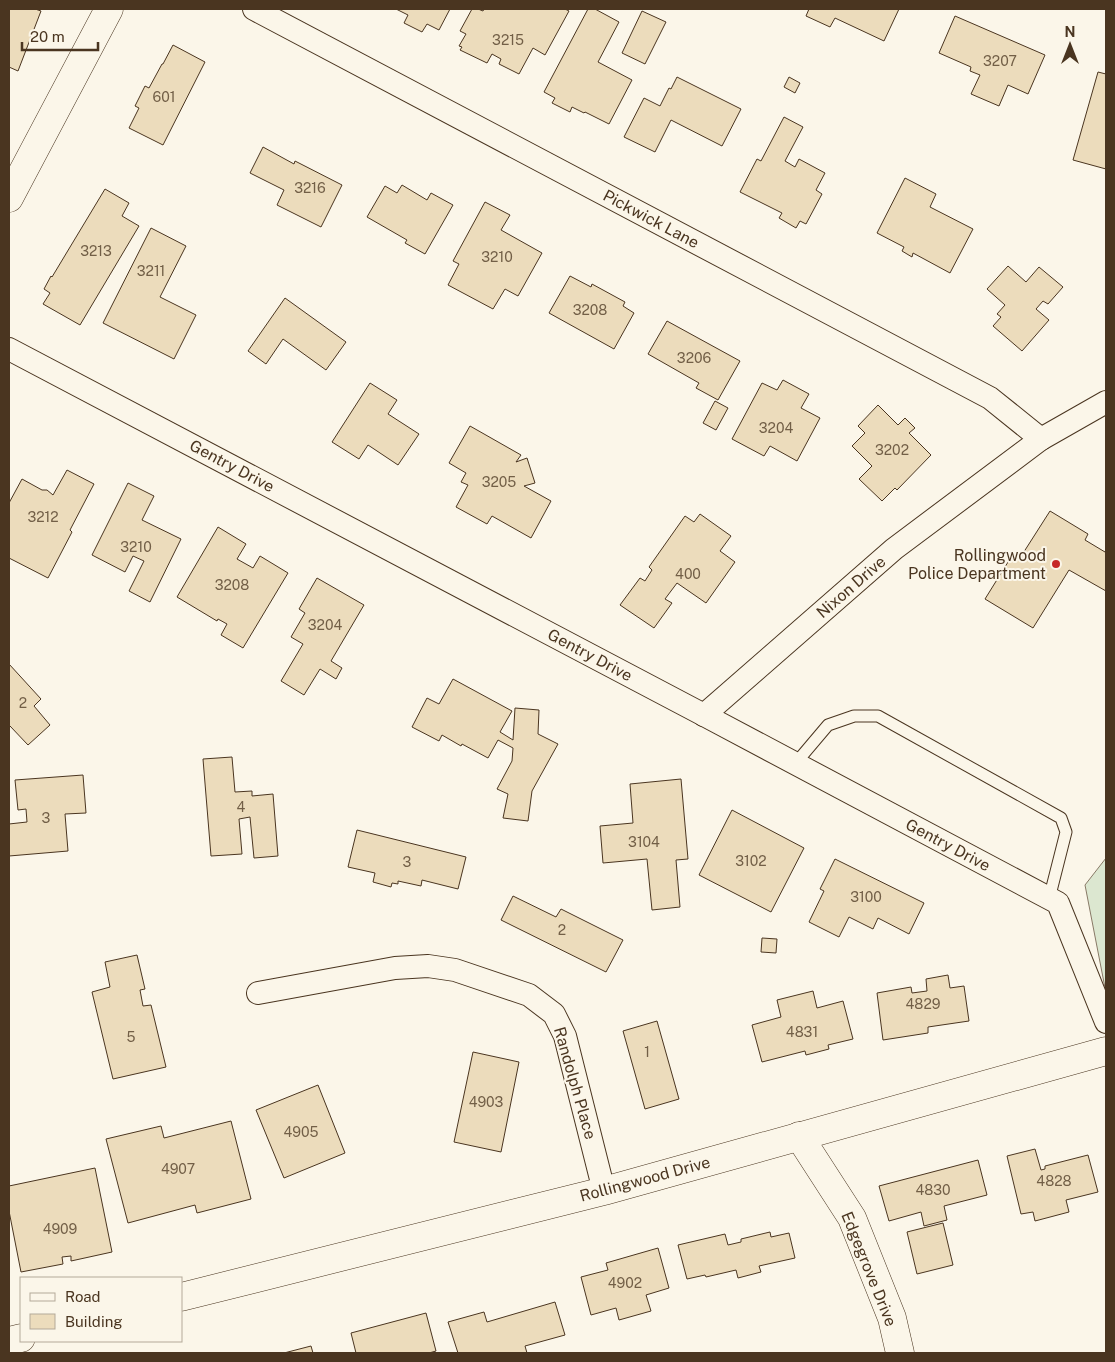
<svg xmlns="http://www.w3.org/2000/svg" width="1115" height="1362" font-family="'Public Sans',sans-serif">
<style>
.green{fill:#dce7d0;stroke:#887966}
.building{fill:#ecdcbc;stroke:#4a3520}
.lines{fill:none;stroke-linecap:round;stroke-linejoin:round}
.service-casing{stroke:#4a3520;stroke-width:13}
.minor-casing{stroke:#4a3520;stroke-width:24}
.tertiary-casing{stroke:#4a3520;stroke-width:29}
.service{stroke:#fbf6e9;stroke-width:11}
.minor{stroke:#fbf6e9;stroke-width:22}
.tertiary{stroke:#fbf6e9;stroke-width:28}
.poi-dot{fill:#c62828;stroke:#fbf6e9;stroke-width:2}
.labels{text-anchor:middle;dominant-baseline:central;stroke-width:4;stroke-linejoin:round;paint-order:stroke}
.number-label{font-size:14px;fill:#725f47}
.street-label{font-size:16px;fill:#4a3520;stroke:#fbf6e9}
.poi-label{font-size:16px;fill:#4a3520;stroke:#fbf6e9;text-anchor:end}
</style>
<rect width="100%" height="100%" fill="#fbf6e9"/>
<path class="green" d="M1106 858V993L1085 885Z"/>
<g class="building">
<path d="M9 9H35L41 11 18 71 9 67Z"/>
<path d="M396 9H450L439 30 427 24 422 32 404 23 408 15Z"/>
<path d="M472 9H478L483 11 484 9H565L569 11 545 55 533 48 519 74 499 64 501 59 492 54 487 63 460 50 462 47 459 46 466 34 460 31Z"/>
<path d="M588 9H595L619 22 598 62 632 80 609 124 585 112 584 113 572 107 570 112 552 103 555 98 544 92Z"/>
<path d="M809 9H899L884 41 835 18 830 27 806 16Z"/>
<path d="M642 11 666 22 645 64 622 53Z"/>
<path d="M955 16 1045 55 1028 94 1008 85 999 106 971 94 980 75 970 71 971 67 939 53Z"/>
<path d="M173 45 205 62 163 145 129 128 139 108 135 106 145 86 149 88 162 64H163Z"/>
<path d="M1098 72 1106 74V169L1073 160Z"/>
<path d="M677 77 741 109 722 146 671 120 655 152 624 137 644 98 660 106 669 88 671 89Z"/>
<path d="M789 77 800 83 795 93 784 87Z"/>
<path d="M784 117 803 127 785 161 795 167 799 159 825 173 816 190 822 194 806 224 800 221 796 228 779 218 782 213 740 192 757 159 761 161Z"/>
<path d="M263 147 294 164 295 161 342 185 321 227 277 205 284 190 250 173Z"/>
<path d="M905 178 936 194 930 207 973 229 950 273 913 253 912 257 902 251 904 247 877 233Z"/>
<path d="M402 185 427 200 431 193 453 205 425 254 405 243 407 240 367 217 385 186 397 193Z"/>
<path d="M105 189 129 203 122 216 139 226 80 325 43 304 50 293 44 289 51 276 52 277Z"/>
<path d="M485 202 510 215 501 230 542 253 518 296 505 289 493 309 448 285 459 264 453 261Z"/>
<path d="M151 228 186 246 160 297 196 315 174 359 103 323Z"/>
<path d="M1008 266 1026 282 1039 267 1063 287 1048 304 1043 301 1036 309 1049 320 1022 351 993 326 1001 317 997 314 1005 305 987 289Z"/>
<path d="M570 276 591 287 592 284 625 302 623 306 634 313 614 349 549 313Z"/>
<path d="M285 298 346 342 326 370 283 339 266 364 248 351Z"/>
<path d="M667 321 740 361 718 400 696 388 699 383 648 354Z"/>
<path d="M783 380 809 394 801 408 820 418 797 461 770 446 764 456 732 439 762 383 777 390Z"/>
<path d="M370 383 397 400 388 414 419 434 398 465 368 445 359 459 332 442Z"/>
<path d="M715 401 728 408 716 430 703 423Z"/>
<path d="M878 405 898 425 905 418 915 428 909 433 931 455 897 490 895 488 882 501 859 479 872 466 852 446 865 433 858 426Z"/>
<path d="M470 426 521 455 516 462 527 458 535 483 524 486 551 501 531 538 492 516 487 524 456 507 468 485 461 482 466 473 449 463Z"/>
<path d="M67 470 94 484 70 530 72 532 48 578 9 558V503L22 479 42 490H47L53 495Z"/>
<path d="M128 483 154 496 142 520 181 539 150 602 129 591 144 561 133 556 125 572 92 555Z"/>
<path d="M1050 511 1088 534 1085 540 1105 552 1106 550V591L1069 570 1033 628 985 599 1013 554 1020 558Z"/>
<path d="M700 514 731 536 720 551 735 562 706 603 677 583 665 599 672 603 654 628 620 605 640 578 645 581 652 570 649 567 685 516 694 522Z"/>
<path d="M218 527 246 544 237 559 253 568 260 556 288 573 243 648 221 635 227 624 218 619 217 621 177 597Z"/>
<path d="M317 578 364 605 331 661 342 668 336 679 320 669 304 695 281 681 303 644 291 637 305 613 299 609Z"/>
<path d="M9 664 41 699 34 706 50 725 28 745 10 726 9 727Z"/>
<path d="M453 679 512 711 500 732 513 740 515 708 539 710 538 734 558 744 532 791 528 821 503 818 508 794 497 789 512 761 513 748 498 740 488 758 462 744 461 746 442 735 439 741 412 727 427 698 439 704Z"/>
<path d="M232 757 235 792 252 791V796L273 794 278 856 254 858 250 817 239 819 242 854 211 856 203 759Z"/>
<path d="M83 775 86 813 65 814 68 851 9 856V824L27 822 26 809 18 810 15 780Z"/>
<path d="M681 779 688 859 676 860 680 907 652 910 647 859 603 863 600 826 633 823 630 784Z"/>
<path d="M732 810 804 848 771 912 699 875Z"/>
<path d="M357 830 466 857 458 889 422 880 421 886 398 881V884L392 883 391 887 373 882 375 873 348 867Z"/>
<path d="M835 859 924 903 909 934 878 918 873 929 849 917 839 937 809 922 824 891 820 889Z"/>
<path d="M513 896 556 917 561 909 623 940 606 972 501 920Z"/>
<path d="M762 938 777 939 776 953 761 952Z"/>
<path d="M137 955 145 989 140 990 143 1006 151 1005 166 1067 113 1079 92 992 110 987 105 962Z"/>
<path d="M948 975 950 988 964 986 969 1021 928 1027V1033L883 1040 877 993 911 987 912 993 927 991 926 979Z"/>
<path d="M813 991 817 1008 843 1001 853 1039 828 1045 829 1049 806 1055 805 1051 762 1062 752 1025 781 1017 777 1000Z"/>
<path d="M657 1021 679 1099 645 1109 623 1031Z"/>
<path d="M473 1052 519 1062 501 1152 454 1142Z"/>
<path d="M318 1085 345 1153 284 1178 256 1110Z"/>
<path d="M231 1121 251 1199 197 1213 195 1205 128 1223 106 1139 161 1126 164 1138Z"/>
<path d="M1035 1149 1041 1170 1045 1169V1166L1088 1155 1098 1192 1066 1200 1069 1212 1035 1221 1033 1212 1021 1214 1007 1156Z"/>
<path d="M978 1160 987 1195 944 1206 947 1220 924 1226 921 1212 889 1221 879 1186Z"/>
<path d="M95 1168 112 1252 71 1261V1256L62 1257 63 1264 21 1272 9 1211V1186Z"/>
<path d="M943 1223 953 1265 917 1274 907 1232Z"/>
<path d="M770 1232 771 1237 789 1233 795 1258 759 1266 761 1272 738 1278 736 1270 706 1277 705 1275 687 1279 678 1245 725 1234 728 1245 741 1242V1239Z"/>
<path d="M658 1248 669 1288 646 1295 651 1311 619 1320 616 1308 591 1315 581 1277 608 1270 606 1263Z"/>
<path d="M555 1302 565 1335 525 1346 527 1353H458L448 1322 484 1312 487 1322Z"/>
<path d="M426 1313 436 1351 429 1353H356L351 1333Z"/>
<path d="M311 1346 313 1353H284Z"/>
</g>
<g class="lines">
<defs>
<path id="service" d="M795 764 828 725 854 716H878L1061 818 1066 832 1049 899"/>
<g id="minor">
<path d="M254 9 990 398 1041 439"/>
<path d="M9 349 704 715 1058 903 1106 1022"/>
<path d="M704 715 894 549 1041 439 1106 402"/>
<path d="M258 993 395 968 428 966 455 970 529 995 554 1014 565 1036 604 1191"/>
</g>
<g id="tertiary">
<path d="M9 198 109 9"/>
<path d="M799 1136 852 1218 892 1318 900 1353"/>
<path d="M181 1297 604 1191 1106 1051"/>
<path d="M9 1341 21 1338"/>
</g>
</defs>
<use href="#service" class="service-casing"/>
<use href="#minor" class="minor-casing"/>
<use href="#tertiary" class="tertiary-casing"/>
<use href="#service" class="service"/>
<use href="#minor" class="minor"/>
<use href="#tertiary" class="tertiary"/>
</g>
<circle class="poi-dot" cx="1056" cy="564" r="5"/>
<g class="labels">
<g class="number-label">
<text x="508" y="40">3215</text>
<text x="1000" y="61">3207</text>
<text x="164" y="97">601</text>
<text x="310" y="188">3216</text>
<text x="96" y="251">3213</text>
<text x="497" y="257">3210</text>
<text x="151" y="271">3211</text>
<text x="590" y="310">3208</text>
<text x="694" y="358">3206</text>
<text x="776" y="428">3204</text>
<text x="892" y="450">3202</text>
<text x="499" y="482">3205</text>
<text x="43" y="517">3212</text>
<text x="136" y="547">3210</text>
<text x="688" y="574">400</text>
<text x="232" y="585">3208</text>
<text x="325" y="625">3204</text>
<text x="23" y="703">2</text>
<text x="241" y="807">4</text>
<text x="46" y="818">3</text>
<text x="644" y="842">3104</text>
<text x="751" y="861">3102</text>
<text x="407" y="862">3</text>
<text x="866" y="897">3100</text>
<text x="562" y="930">2</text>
<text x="923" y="1004">4829</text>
<text x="802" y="1032">4831</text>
<text x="131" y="1037">5</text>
<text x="647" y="1052">1</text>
<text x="486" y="1102">4903</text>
<text x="301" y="1132">4905</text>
<text x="178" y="1169">4907</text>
<text x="1054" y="1181">4828</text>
<text x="933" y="1190">4830</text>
<text x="60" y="1229">4909</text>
<text x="625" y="1283">4902</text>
</g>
<g class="street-label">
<text transform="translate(651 219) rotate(28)">Pickwick Lane</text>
<text transform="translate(232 466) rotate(28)">Gentry Drive</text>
<text transform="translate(851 587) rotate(-41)">Nixon Drive</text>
<text transform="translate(590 655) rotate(28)">Gentry Drive</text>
<text transform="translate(948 845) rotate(28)">Gentry Drive</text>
<text transform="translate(575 1083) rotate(74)">Randolph Place</text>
<text transform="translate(645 1179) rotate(-15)">Rollingwood Drive</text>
<text transform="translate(869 1269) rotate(68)">Edgegrove Drive</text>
</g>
<g class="poi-label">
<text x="1046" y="555">Rollingwood<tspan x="1046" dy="18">Police Department</tspan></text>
</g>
</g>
<rect width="1115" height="1362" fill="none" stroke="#4a3520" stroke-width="20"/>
<rect x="20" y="1277" width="162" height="65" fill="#fbf6e9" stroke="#b4a999"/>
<rect x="30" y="1293" width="25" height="8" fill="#fbf6e9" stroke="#b4a999"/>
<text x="65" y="1302" font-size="15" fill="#4a3520">Road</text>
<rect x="30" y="1314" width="25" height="15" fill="#ecdcbc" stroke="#b4a999"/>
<text x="65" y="1327" font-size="15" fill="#4a3520">Building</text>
<g transform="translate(1070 45)" stroke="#fbf6e9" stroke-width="4" paint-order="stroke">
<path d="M0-4L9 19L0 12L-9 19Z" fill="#4a3520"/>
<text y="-8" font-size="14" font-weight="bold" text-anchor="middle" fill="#4a3520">N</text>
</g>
<path d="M22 42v8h76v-8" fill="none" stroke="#4a3520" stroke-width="2.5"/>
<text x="30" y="42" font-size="15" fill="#4a3520" stroke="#fbf6e9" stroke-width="4" paint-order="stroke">20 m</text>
</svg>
